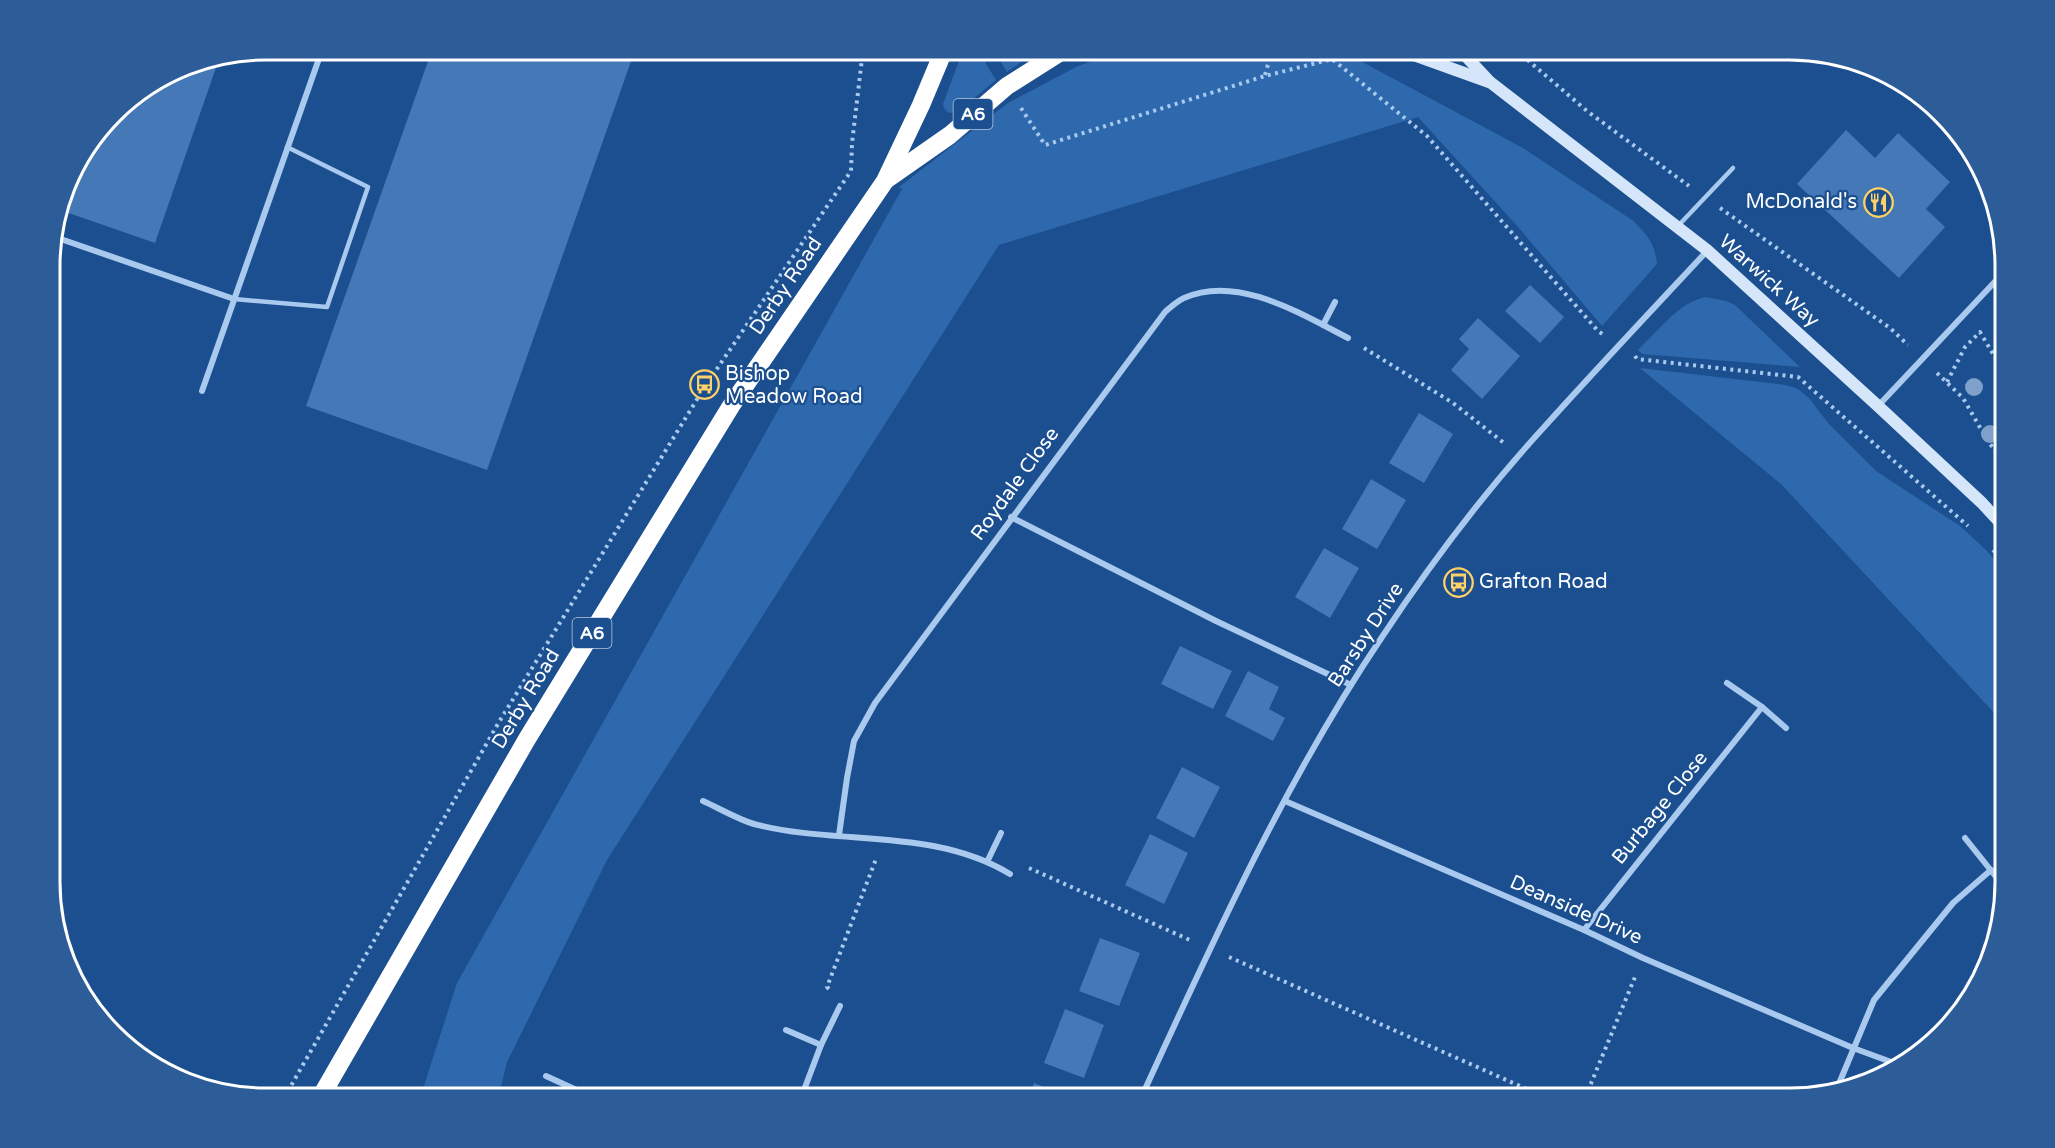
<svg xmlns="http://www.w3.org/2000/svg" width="2055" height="1148" font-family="'Varela Round',sans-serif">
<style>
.green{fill:#2e69ad}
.building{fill:#4478b7}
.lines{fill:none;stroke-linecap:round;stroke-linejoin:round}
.path{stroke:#a9c9ee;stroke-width:4;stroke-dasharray:3 4.5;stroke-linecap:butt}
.lane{stroke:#a9c9ee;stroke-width:4.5}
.street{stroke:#a9c9ee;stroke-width:6}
.secondary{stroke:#d6e6fa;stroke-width:12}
.highway{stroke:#fff;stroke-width:18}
.tree{fill:#7ea0ca}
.labels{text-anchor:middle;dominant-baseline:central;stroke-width:4.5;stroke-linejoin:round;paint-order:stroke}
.shield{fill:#1b4f8f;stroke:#bbcadd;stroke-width:1.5}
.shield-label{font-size:18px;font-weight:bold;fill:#fff}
.poi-label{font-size:20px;fill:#fff;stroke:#1b4f8f;text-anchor:start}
.street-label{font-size:20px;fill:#fff;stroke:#1b4f8f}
.rim{fill:none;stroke:#fff;stroke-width:3}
</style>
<rect width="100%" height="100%" fill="#1b4f8f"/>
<g class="green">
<path d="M963 50H983L986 64 996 80 957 112C949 115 944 111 943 104Z"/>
<path d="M996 50H1038L1007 72 998 57Z"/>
<path d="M1120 50H1340L1523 148 1632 220C1646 233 1655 243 1657 264L1602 326 1519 228 1418 117 999 245 607 860 507 1062 498 1098H420L457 983 902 189 899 187 1008 103 1076 67Z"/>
<path d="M1705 297 1726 301 1735 305 1800 367 1642 354 1638 350C1657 332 1678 303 1705 297Z"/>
<path d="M1640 368 1786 385 1798 389 1809 398 1828 423 1876 471 1960 526 1985 549 2005 571V728L1997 716 1781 484Z"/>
</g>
<g class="building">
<path d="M432 50H635L487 470 306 406Z"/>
<path d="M219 59 155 243 60 210 72 170 123 103 183 66Z"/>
<path d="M1846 130 1875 158 1898 133 1950 182 1926 209 1945 227 1899 278 1797 184Z"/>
<path d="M1530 285 1564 317 1540 343 1505 311Z"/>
<path d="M1478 318 1520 356 1482 399 1451 370 1469 349 1459 339Z"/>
<path d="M1419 413 1453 434 1424 483 1389 463Z"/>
<path d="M1371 479 1406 500 1377 549 1342 529Z"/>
<path d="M1324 548 1359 568 1330 618 1295 597Z"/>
<path d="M1180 646 1232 671 1213 709 1161 684Z"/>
<path d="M1248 671 1279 687 1269 709 1285 718 1273 741 1225 716Z"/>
<path d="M1182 767 1220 787 1194 838 1156 818Z"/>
<path d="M1150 834 1188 853 1164 904 1125 885Z"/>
<path d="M1100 938 1140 953 1119 1006 1079 991Z"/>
<path d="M1065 1009 1104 1025 1084 1078 1044 1063Z"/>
<path d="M1034 1083 1071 1098H1028Z"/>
</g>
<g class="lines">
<g class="path">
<path d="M989 50 993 63"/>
<path d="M1306 50 1332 59"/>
<path d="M1516 50 1587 111 1689 186"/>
<path d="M1265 75 1272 50"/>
<path d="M1021 108 1045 145 1265 76 1332 59 1427 136 1598 331 1604 335"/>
<path d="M1720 208 1890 328 1908 345"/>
<path d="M1364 348 1453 403 1504 443"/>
<path d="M1635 356 1637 359 1798 377 1968 526"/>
<path d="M1937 373 1963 398 1986 438 2005 465"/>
<path d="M1947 382 1965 347 1980 332 2005 374"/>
<path d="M1998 488 2005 482"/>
<path d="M1993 550 2005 563"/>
<path d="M1029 868 1192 941"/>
<path d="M1229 957 1547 1098"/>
<path d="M829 989 827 987 876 859"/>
<path d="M284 1098 499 722 704 388 851 171 852 143 863 50"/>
<path d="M1585 1098 1635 977"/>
</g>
<g class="lane">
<path d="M1677 227 1733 168"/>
<path d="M234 299 327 307 368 187 287 147"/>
</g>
<g class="street">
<path d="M52 236 234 299"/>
<path d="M1323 325 1335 302"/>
<path d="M202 391 322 50"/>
<path d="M1878 406 2005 271"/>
<path d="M1011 517 1216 621 1351 685"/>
<path d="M1727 683 1762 707 1786 728"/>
<path d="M703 801C719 808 737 819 754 824 838 846 933 827 1010 874"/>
<path d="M1285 801 1584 930 1643 958 1853 1048 1894 1063"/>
<path d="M839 835 847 778 854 741 875 703 1165 312C1171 307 1177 301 1184 298 1237 274 1301 314 1348 338"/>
<path d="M1965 838 2005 888"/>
<path d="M988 860 1001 833"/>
<path d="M1584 930 1762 707"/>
<path d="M786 1030 821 1045"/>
<path d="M546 1076 594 1098"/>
<path d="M1838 1086 1874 1000 1953 903 1991 870"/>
<path d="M801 1098 821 1045 840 1006"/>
<path d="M1141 1098C1213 941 1285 781 1382 637 1431 563 1486 490 1546 425 1599 366 1653 309 1707 251"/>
</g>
<g class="secondary">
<path d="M1400 50 1489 82"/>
<path d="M1460 50 1490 82 1707 250 1878 406 1982 503 2005 528"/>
</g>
<g class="highway">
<path d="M887 179 950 135 1007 86 1064 50"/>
<path d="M320 1098 527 739 731 406 885 181 921 105 944 50"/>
</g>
</g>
<g class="tree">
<circle cx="1974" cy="387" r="9"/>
<circle cx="1990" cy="434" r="9"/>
</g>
<defs>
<symbol id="restaurant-ring" viewBox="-11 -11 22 22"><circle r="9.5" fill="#1b4f8f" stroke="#ffd166" stroke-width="1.5"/><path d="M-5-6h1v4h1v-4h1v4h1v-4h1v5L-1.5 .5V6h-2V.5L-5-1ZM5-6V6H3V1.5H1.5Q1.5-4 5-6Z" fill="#ffd166"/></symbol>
<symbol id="bus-ring" viewBox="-11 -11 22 22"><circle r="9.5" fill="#1b4f8f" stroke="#ffd166" stroke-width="1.5"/><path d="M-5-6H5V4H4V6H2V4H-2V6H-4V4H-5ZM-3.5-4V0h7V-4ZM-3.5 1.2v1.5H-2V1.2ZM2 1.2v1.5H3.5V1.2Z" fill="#ffd166"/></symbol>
</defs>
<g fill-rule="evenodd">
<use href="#restaurant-ring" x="1862" y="186" width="33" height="33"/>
<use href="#bus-ring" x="688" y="368" width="33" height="33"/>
<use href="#bus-ring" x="1442" y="566" width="33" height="33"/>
</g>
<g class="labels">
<g class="shield">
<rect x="953.5" y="99" width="39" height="30" rx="4.5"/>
<rect x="572.5" y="618" width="39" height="30" rx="4.5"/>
</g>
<g class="shield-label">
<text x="973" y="114">A6</text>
<text x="592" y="633">A6</text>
</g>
<g class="poi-label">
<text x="1857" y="202" text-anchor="end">McDonald's</text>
<text x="725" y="374">Bishop<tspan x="725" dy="23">Meadow Road</tspan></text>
<text x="1479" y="582">Grafton Road</text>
</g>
<g class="street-label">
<text transform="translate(1769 281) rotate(42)">Warwick Way</text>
<text transform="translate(786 286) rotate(-56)">Derby Road</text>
<text transform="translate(1015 484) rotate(-54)">Roydale Close</text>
<text transform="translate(1366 635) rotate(-57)">Barsby Drive</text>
<text transform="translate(526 699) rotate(-59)">Derby Road</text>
<text transform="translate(1660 808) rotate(-51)">Burbage Close</text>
<text transform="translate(1576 910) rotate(24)">Deanside Drive</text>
</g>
</g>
<path d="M0 0H2055V1148H0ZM266 60H1789A206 206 0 0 1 1995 266V882A206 206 0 0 1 1789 1088H266A206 206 0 0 1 60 882V266A206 206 0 0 1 266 60Z" fill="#2d5d98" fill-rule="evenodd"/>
<path class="rim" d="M266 60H1789A206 206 0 0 1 1995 266V882A206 206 0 0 1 1789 1088H266A206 206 0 0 1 60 882V266A206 206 0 0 1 266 60Z"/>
</svg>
